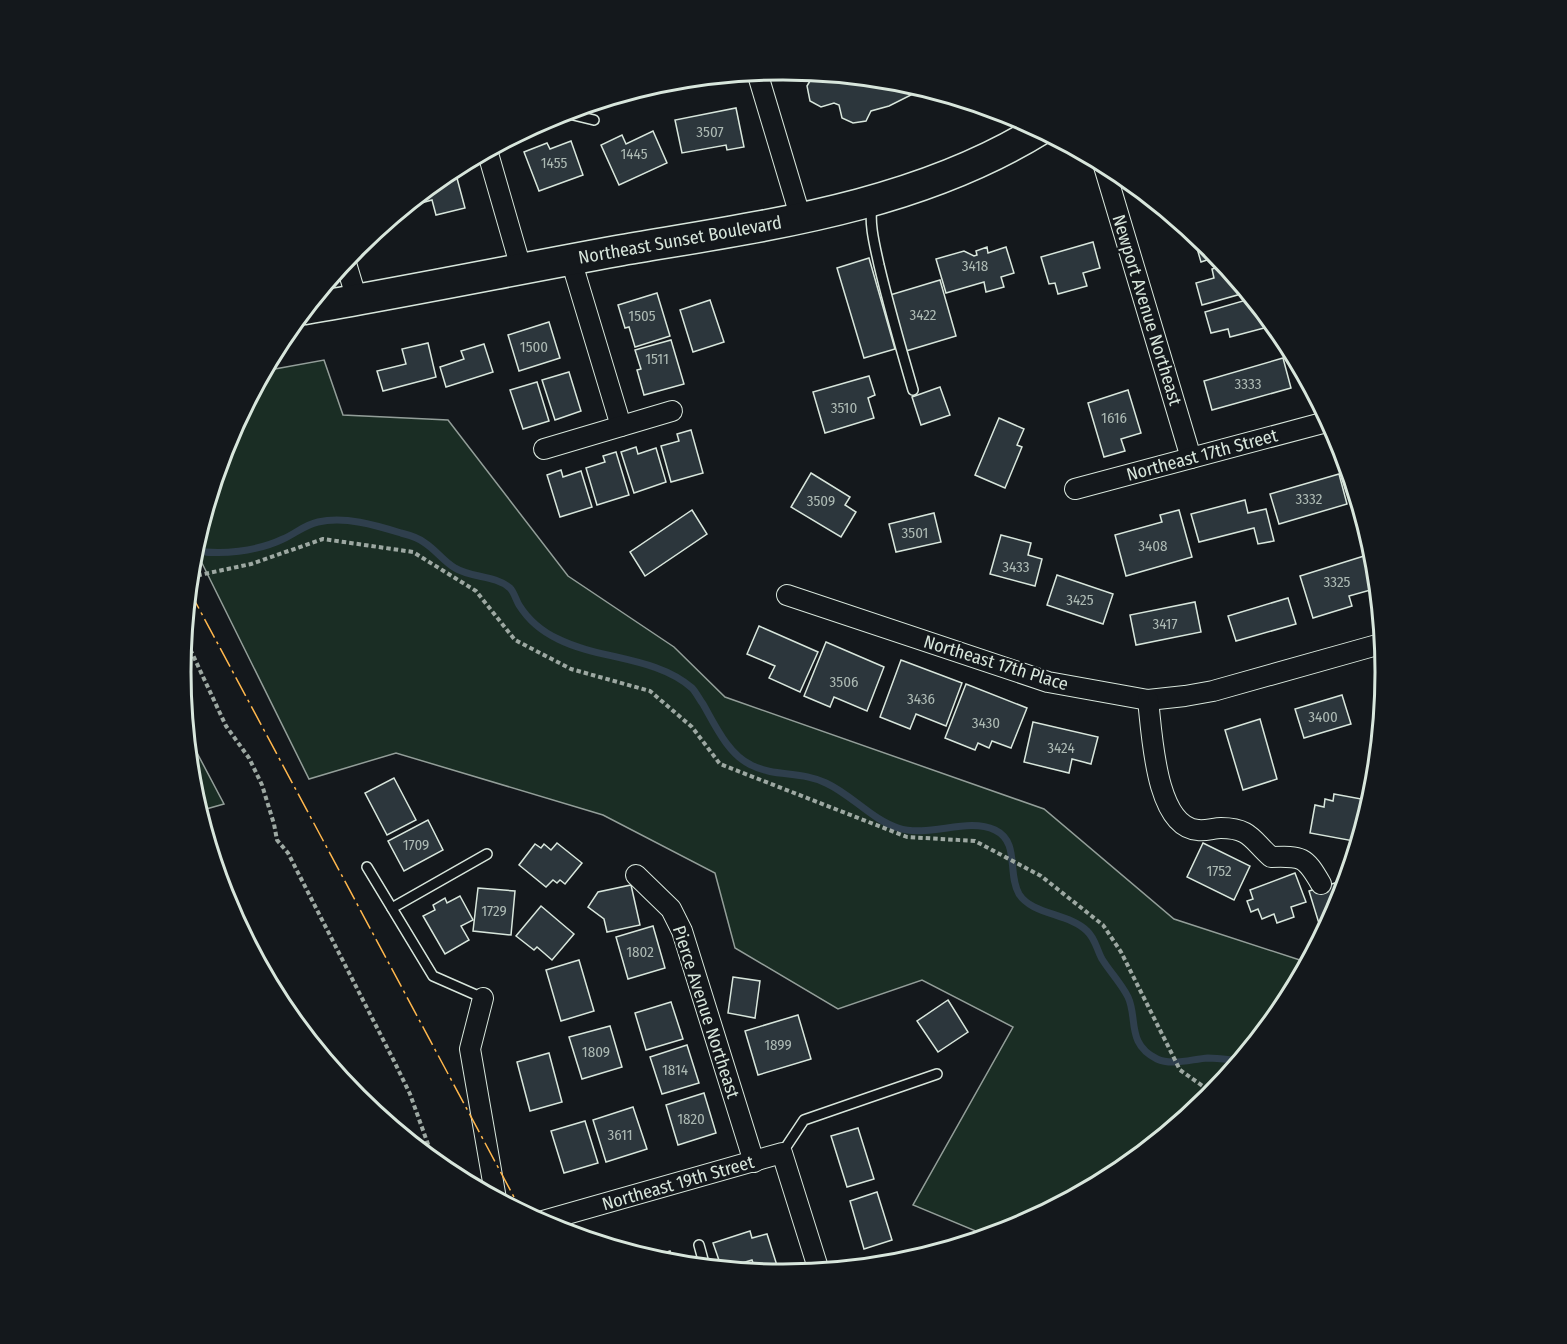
<svg xmlns="http://www.w3.org/2000/svg" width="1567" height="1344" font-family="'Fira Sans Condensed',sans-serif">
<style>
.green{fill:#1a2d24;stroke:#939e99;stroke-width:1.5}
.lines{fill:none;stroke-linecap:round;stroke-linejoin:round}
.stream{stroke:#2f3f4d;stroke-width:7}
.building{fill:#2c363c;stroke:#d8e6dc;stroke-width:1.5}
.service-casing{stroke:#d8e6dc;stroke-width:12}
.minor-casing{stroke:#d8e6dc;stroke-width:22}
.primary-casing{stroke:#d8e6dc;stroke-width:33}
.path{stroke:#9da8a2;stroke-width:4;stroke-dasharray:4.5 3;stroke-linecap:butt}
.service{stroke:#14181c;stroke-width:9}
.minor{stroke:#14181c;stroke-width:20}
.primary{stroke:#14181c;stroke-width:30}
.power{stroke:#ffb74d;stroke-width:1.5;stroke-dasharray:21 4.5 3 4.5;stroke-linecap:butt}
.labels{text-anchor:middle;dominant-baseline:central;stroke-width:4.5;stroke-linejoin:round;paint-order:stroke}
.number-label{font-size:15px;fill:#adbab4}
.street-label{font-size:18px;fill:#d8e6dc;stroke:#14181c}
.rim{fill:none;stroke:#d8e6dc;stroke-width:3}
</style>
<rect width="100%" height="100%" fill="#14181c"/>
<g class="green">
<path d="M324 360 343 415 448 420 568 576 674 647 725 697 1044 809 1174 919 1309 963 1285 1007 1210 1099 1118 1174 1014 1229 990 1237 913 1205 1013 1027 922 980 838 1009 735 948 715 873 603 815 396 753 309 779 194 547 227 441 264 371Z"/>
<path d="M186 732 224 804 199 811 192 789Z"/>
</g>
<g class="lines">
<path class="stream" d="M193 550C220 556 258 551 283 539 295 534 304 525 318 522 345 516 375 525 401 533 409 535 419 538 425 543 436 550 444 562 455 568 471 578 495 575 510 588 514 592 516 600 519 605 529 621 541 631 558 639 600 660 655 656 692 688 696 692 699 699 703 704 715 725 728 754 751 765 774 777 802 771 826 783 852 795 871 819 898 828 929 838 967 817 995 830 1020 842 1007 873 1019 894 1032 915 1069 913 1087 931 1095 938 1097 950 1102 959 1110 972 1121 983 1128 997 1138 1018 1126 1044 1157 1059 1172 1066 1192 1059 1208 1058 1219 1058 1230 1060 1241 1061"/>
</g>
<g class="building">
<path d="M811 72 901 81 925 88 889 106 871 111 866 121 853 123 842 118 839 105 834 103 821 107 810 101 807 86 813 76Z"/>
<path d="M736 108 744 147 727 150 726 145 682 153 675 120Z"/>
<path d="M653 131 667 163 619 185 601 145 622 135 626 144Z"/>
<path d="M571 141 583 175 539 191 524 152 547 143 550 149Z"/>
<path d="M454 167 465 208 436 215 432 200 403 208Z"/>
<path d="M1192 231 1210 246 1219 256 1201 262Z"/>
<path d="M1093 242 1100 268 1083 273 1087 286 1058 294 1055 283 1049 284 1041 257Z"/>
<path d="M987 247 988 253 1006 247 1014 273 1001 277 1004 287 986 292 984 282 946 293 936 259 964 251 974 256 977 255 976 251Z"/>
<path d="M869 258 895 349 864 358 837 268Z"/>
<path d="M1226 265 1248 292 1202 305 1196 283 1214 278 1212 269Z"/>
<path d="M940 280 956 336 906 351 890 295Z"/>
<path d="M657 293 670 336 635 347 629 327 625 328 618 305Z"/>
<path d="M1253 298 1263 311 1268 327 1230 337 1228 329 1211 333 1205 312Z"/>
<path d="M710 300 724 342 693 352 680 310Z"/>
<path d="M549 322 560 358 519 371 508 335Z"/>
<path d="M671 340 684 384 644 395 637 370 641 369 635 350Z"/>
<path d="M428 343 436 377 383 391 377 371 406 364 402 349Z"/>
<path d="M484 344 493 372 446 387 440 367 464 359 461 351Z"/>
<path d="M1283 358 1291 388 1212 410 1204 381Z"/>
<path d="M569 372 581 411 555 420 542 380Z"/>
<path d="M869 376 875 395 868 398 874 418 825 433 813 392Z"/>
<path d="M537 382 549 421 523 429 510 390Z"/>
<path d="M940 387 950 415 921 425 912 397Z"/>
<path d="M1128 390 1141 433 1121 439 1125 451 1104 457 1088 403Z"/>
<path d="M999 418 1024 429 1017 445 1022 447 1005 488 975 475Z"/>
<path d="M691 430 703 473 671 482 661 446 679 441 677 434Z"/>
<path d="M636 447 638 454 656 448 666 482 634 493 621 452Z"/>
<path d="M616 452 629 495 597 505 586 468 605 462 603 456Z"/>
<path d="M561 470 563 477 581 471 592 507 560 517 547 475Z"/>
<path d="M811 473 850 497 845 505 856 512 841 537 791 507Z"/>
<path d="M1339 474 1347 504 1279 524 1270 494Z"/>
<path d="M1245 500 1248 513 1266 509 1274 541 1258 544 1254 528 1199 542 1191 514Z"/>
<path d="M692 510 707 534 645 576 630 552Z"/>
<path d="M1179 510 1192 557 1126 576 1115 535 1162 522 1160 515Z"/>
<path d="M934 513 941 542 896 552 889 524Z"/>
<path d="M1001 535 1031 543 1028 555 1042 559 1035 586 990 574Z"/>
<path d="M1364 556 1374 589 1349 596 1352 606 1313 618 1300 576Z"/>
<path d="M1057 575 1113 594 1103 624 1047 605Z"/>
<path d="M1288 598 1296 624 1236 641 1228 616Z"/>
<path d="M1195 602 1201 632 1136 645 1130 615Z"/>
<path d="M759 626 818 652 800 692 769 678 775 666 747 654Z"/>
<path d="M826 642 884 667 867 711 834 697 830 707 804 696Z"/>
<path d="M901 660 962 683 946 726 916 714 910 729 880 717Z"/>
<path d="M966 684 1027 708 1011 748 992 741 989 748 978 743 975 750 945 738Z"/>
<path d="M1385 686 1383 709 1377 688Z"/>
<path d="M1342 695 1351 724 1304 738 1295 709Z"/>
<path d="M1260 719 1277 779 1243 790 1225 730Z"/>
<path d="M1033 722 1098 737 1091 764 1072 759 1069 773 1024 762Z"/>
<path d="M394 778 416 820 387 835 365 793Z"/>
<path d="M1334 794 1367 800 1359 842 1310 833 1315 805 1324 807 1325 799 1333 801Z"/>
<path d="M428 820 443 850 404 871 388 841Z"/>
<path d="M557 843 582 863 565 884 560 880 557 883 553 880 546 887 519 865 535 844 541 848 544 844 551 850Z"/>
<path d="M1203 843 1250 866 1234 900 1187 877Z"/>
<path d="M1295 873 1306 902 1291 907 1294 917 1277 923 1274 914 1262 919 1258 909 1251 912 1247 901 1253 899 1250 890Z"/>
<path d="M1348 879 1340 903 1327 929 1321 930 1309 891Z"/>
<path d="M631 885 640 925 607 932 604 919 588 907 598 892Z"/>
<path d="M478 888 515 891 511 935 473 931Z"/>
<path d="M460 896 473 920 461 926 469 940 445 954 423 916 435 910 433 905 445 898 447 903Z"/>
<path d="M541 906 574 934 552 960 537 947 534 950 516 936Z"/>
<path d="M653 926 665 968 628 979 616 937Z"/>
<path d="M579 960 594 1011 561 1021 546 970Z"/>
<path d="M733 977 760 981 755 1018 728 1013Z"/>
<path d="M948 1000 968 1032 938 1052 917 1021Z"/>
<path d="M671 1002 683 1039 646 1050 635 1013Z"/>
<path d="M798 1015 811 1059 758 1075 745 1031Z"/>
<path d="M610 1026 622 1067 582 1079 569 1037Z"/>
<path d="M687 1045 699 1083 662 1094 650 1057Z"/>
<path d="M549 1053 562 1102 530 1111 517 1062Z"/>
<path d="M704 1093 716 1133 678 1145 666 1105Z"/>
<path d="M633 1107 647 1149 606 1162 593 1120Z"/>
<path d="M585 1121 598 1163 564 1173 551 1131Z"/>
<path d="M858 1128 874 1179 847 1187 831 1136Z"/>
<path d="M877 1192 892 1240 864 1249 850 1201Z"/>
<path d="M750 1231 752 1238 767 1234 780 1275 756 1272 752 1260 742 1263 745 1271 722 1269 713 1243Z"/>
<path d="M670 1251 674 1264 648 1258Z"/>
</g>
<g class="lines">
<defs>
<g id="service">
<path d="M561 112 594 120"/>
<path d="M872 206C869 225 875 246 879 265 889 307 901 349 913 390"/>
<path d="M367 867 433 976 483 998"/>
<path d="M392 908 487 854"/>
<path d="M782 1153 804 1120 937 1074"/>
<path d="M699 1245 705 1267"/>
</g>
<g id="minor">
<path d="M757 72 801 219"/>
<path d="M487 150 521 268"/>
<path d="M1103 163 1191 458"/>
<path d="M345 260 357 300"/>
<path d="M571 260 621 426"/>
<path d="M544 449 672 411"/>
<path d="M1075 489 1330 421"/>
<path d="M787 595 1048 682 1148 700 1185 696 1213 691 1384 643"/>
<path d="M1148 700C1152 732 1155 827 1198 830 1206 831 1214 828 1221 828 1250 828 1252 840 1271 857 1302 856 1305 856 1321 884"/>
<path d="M636 875 671 909 682 931 754 1162"/>
<path d="M483 998 470 1049 496 1199"/>
<path d="M539 1222 782 1153 819 1271"/>
</g>
<path id="primary" d="M305 309C410 291 513 270 617 251 762 226 914 208 1041 129"/>
</defs>
<use href="#service" class="service-casing"/>
<use href="#minor" class="minor-casing"/>
<use href="#primary" class="primary-casing"/>
<g class="path">
<path d="M190 577 251 564 323 539 413 552 476 591 515 640 571 669 650 691 692 727 720 764 907 837 975 841 1041 876 1103 925 1121 952 1180 1070 1214 1094"/>
<path d="M184 636 226 726 249 758 262 785 274 824 277 840 288 853 394 1061 410 1094 434 1161"/>
</g>
<use href="#service" class="service"/>
<use href="#minor" class="minor"/>
<use href="#primary" class="primary"/>
<path class="power" d="M189 590 522 1212"/>
</g>
<g class="labels">
<g class="number-label">
<text x="710" y="132">3507</text>
<text x="634" y="154">1445</text>
<text x="554" y="163">1455</text>
<text x="975" y="266">3418</text>
<text x="923" y="315">3422</text>
<text x="642" y="316">1505</text>
<text x="534" y="347">1500</text>
<text x="657" y="359">1511</text>
<text x="1248" y="384">3333</text>
<text x="844" y="408">3510</text>
<text x="1114" y="418">1616</text>
<text x="1309" y="499">3332</text>
<text x="821" y="501">3509</text>
<text x="915" y="533">3501</text>
<text x="1153" y="546">3408</text>
<text x="1016" y="567">3433</text>
<text x="1337" y="582">3325</text>
<text x="1080" y="600">3425</text>
<text x="1165" y="624">3417</text>
<text x="844" y="682">3506</text>
<text x="921" y="699">3436</text>
<text x="1323" y="717">3400</text>
<text x="986" y="723">3430</text>
<text x="1061" y="748">3424</text>
<text x="416" y="845">1709</text>
<text x="1219" y="871">1752</text>
<text x="494" y="911">1729</text>
<text x="640" y="952">1802</text>
<text x="778" y="1045">1899</text>
<text x="596" y="1052">1809</text>
<text x="675" y="1070">1814</text>
<text x="691" y="1119">1820</text>
<text x="620" y="1135">3611</text>
</g>
<g class="street-label">
<text transform="translate(680 240) rotate(-10)">Northeast Sunset Boulevard</text>
<text transform="translate(1147 310) rotate(73)">Newport Avenue Northeast</text>
<text transform="translate(1202 455) rotate(-15)">Northeast 17th Street</text>
<text transform="translate(996 663) rotate(17)">Northeast 17th Place</text>
<text transform="translate(706 1012) rotate(72)">Pierce Avenue Northeast</text>
<text transform="translate(678 1183) rotate(-16)">Northeast 19th Street</text>
</g>
</g>
<path d="M0 0H1567V1344H0ZM191 672a592 592 0 1 1 1184 0a592 592 0 1 1-1184 0Z" fill="#14181c" fill-rule="evenodd"/>
<path class="rim" d="M191 672a592 592 0 1 1 1184 0a592 592 0 1 1-1184 0Z"/>
</svg>
